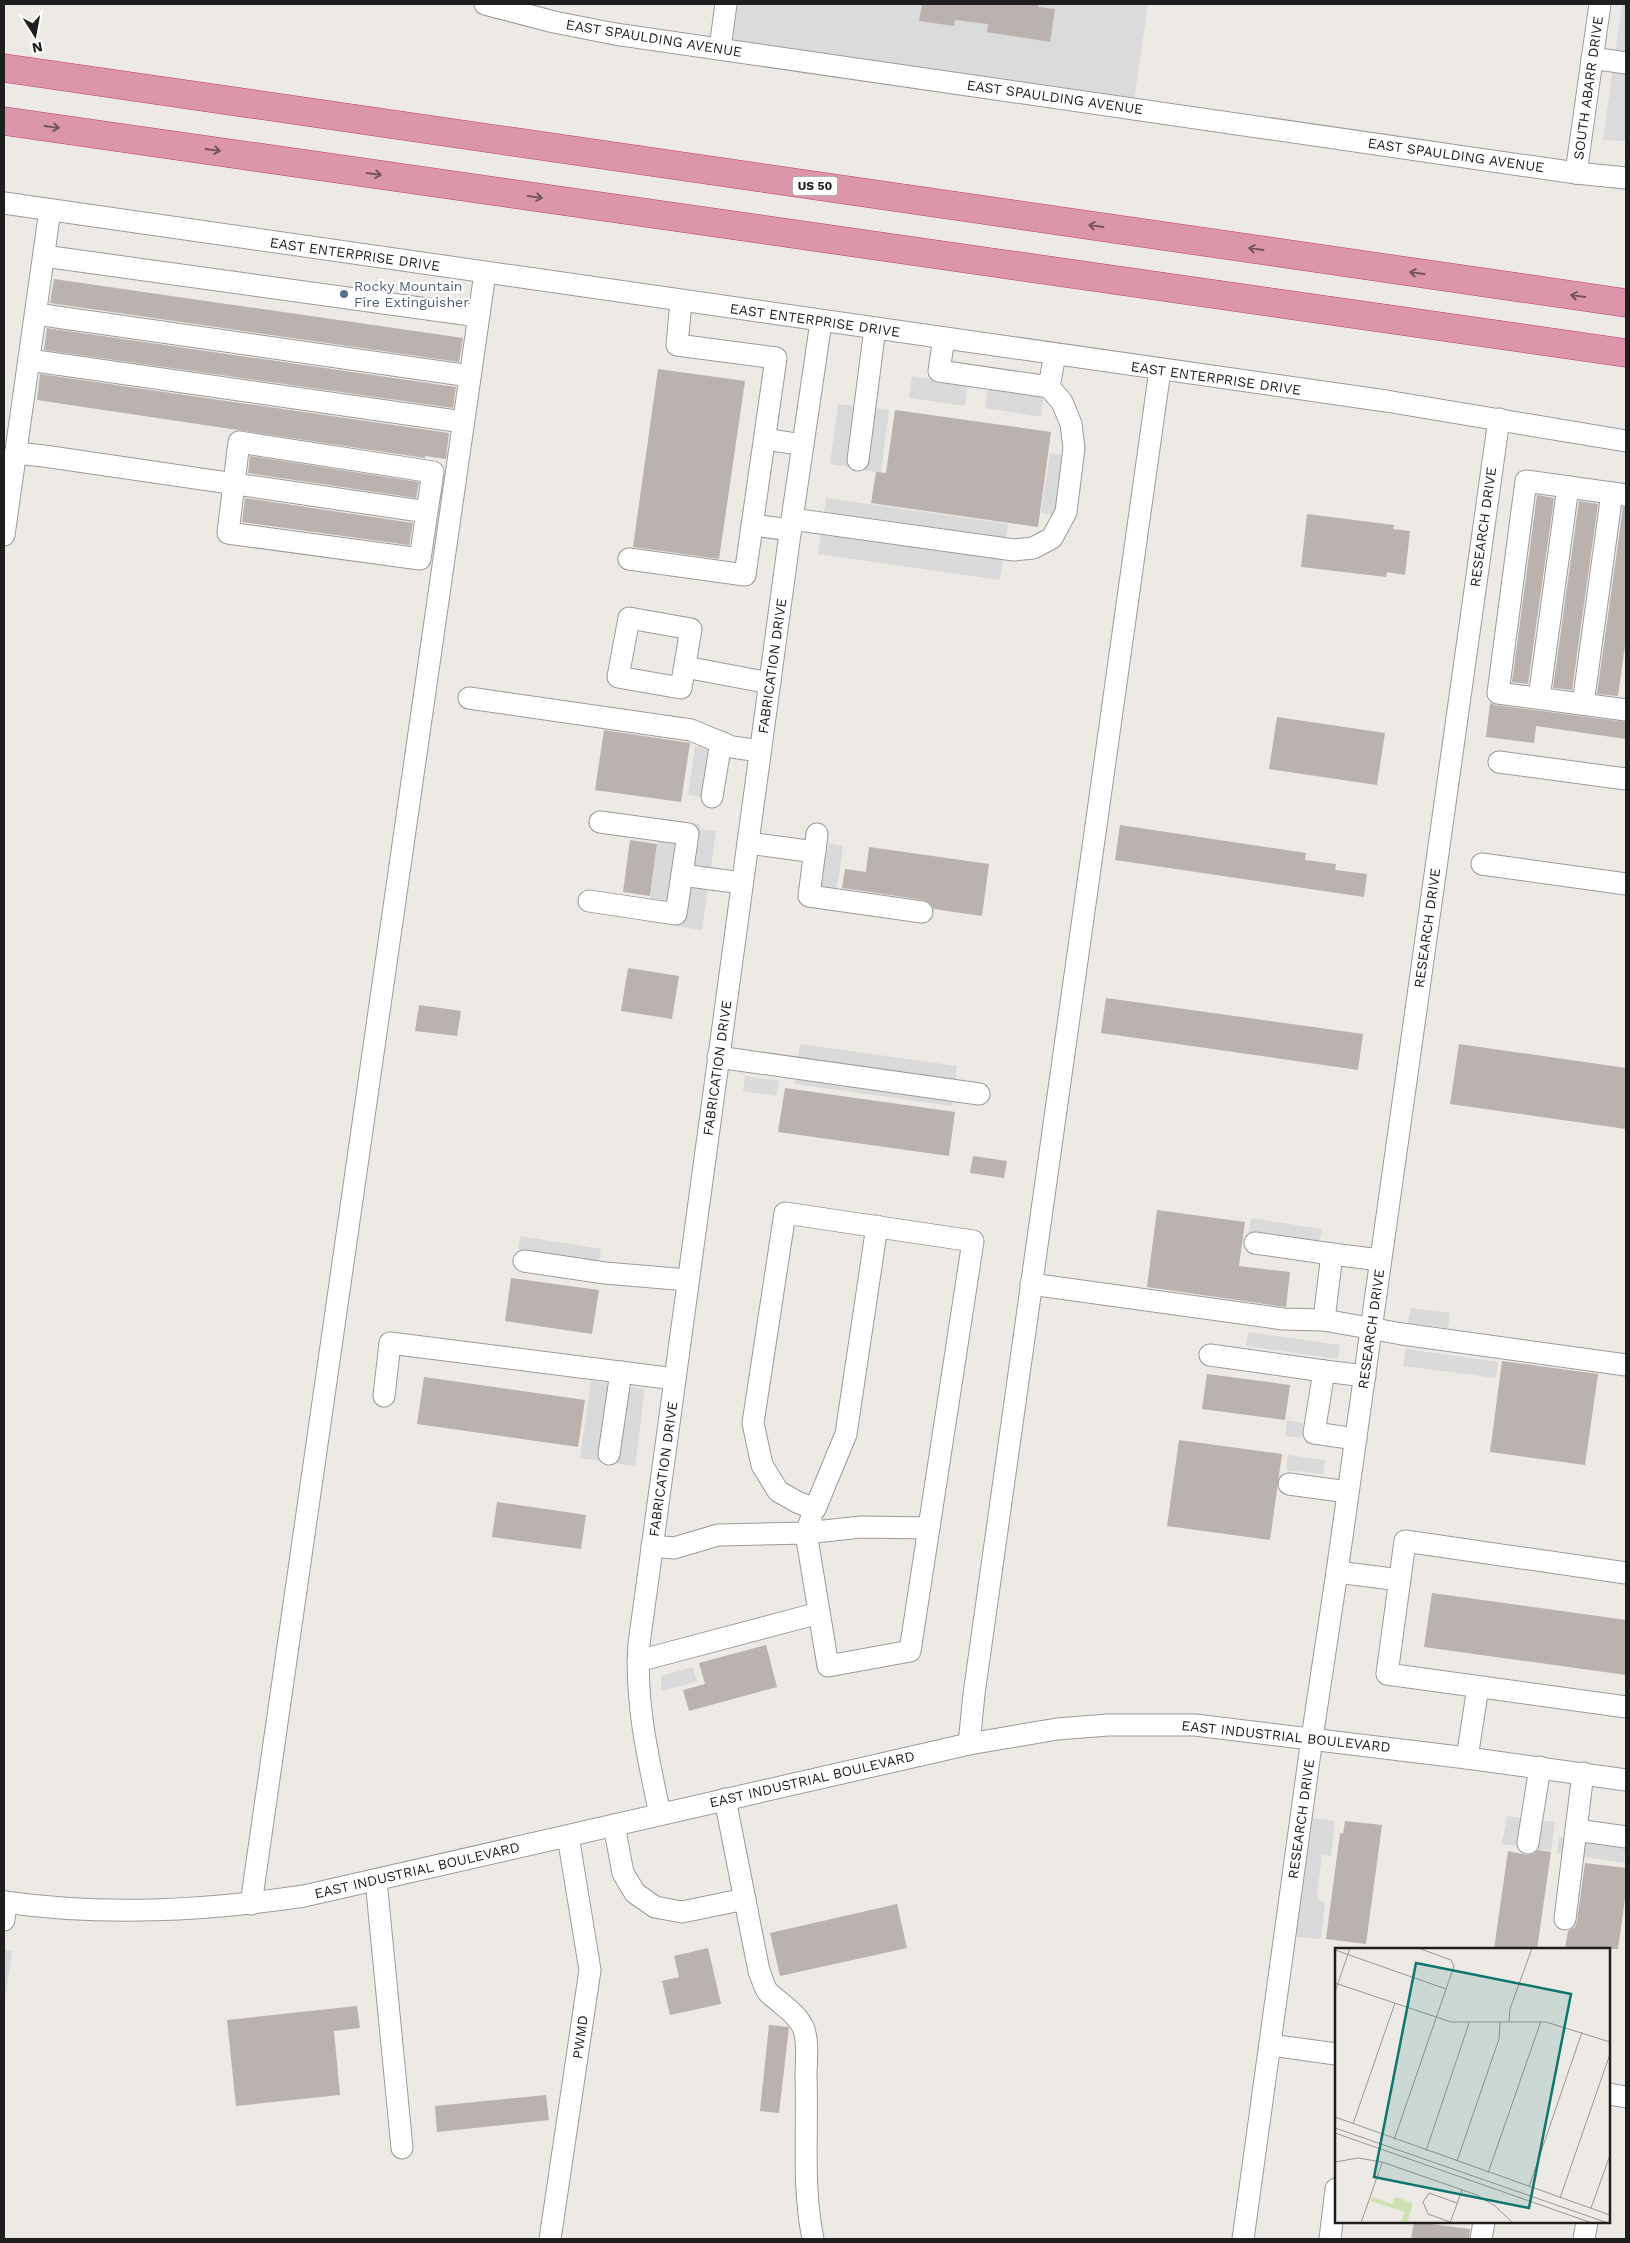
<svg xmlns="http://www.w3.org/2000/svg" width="1630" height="2243" font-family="'Work Sans',sans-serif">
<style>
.residential{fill:#dbdbdb}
.parking{fill:#dadada}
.building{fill:#bab2ae}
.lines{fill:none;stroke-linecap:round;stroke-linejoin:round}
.minor-casing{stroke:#9b9b9b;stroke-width:23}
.highway-casing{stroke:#c43978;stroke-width:29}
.minor{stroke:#fff;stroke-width:21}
.highway{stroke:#db96aa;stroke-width:28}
.oneway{stroke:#73545d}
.service-dot{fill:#5c6f8a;stroke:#fff;stroke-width:2}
.labels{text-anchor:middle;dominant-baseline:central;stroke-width:4.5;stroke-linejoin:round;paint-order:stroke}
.shield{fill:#fff;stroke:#626262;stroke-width:1}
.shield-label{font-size:12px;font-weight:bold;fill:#1e1e1e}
.street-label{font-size:14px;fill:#1e1e1e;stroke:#fff}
.service-label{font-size:14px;fill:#4e5e75;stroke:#fff;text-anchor:start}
.inset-road{fill:none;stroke:#9a9895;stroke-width:1}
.view{fill:#0f766e;fill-opacity:0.15;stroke:#0f766e;stroke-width:2.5}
.inset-edge{fill:none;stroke:#1e1e1e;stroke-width:2.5}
</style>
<rect width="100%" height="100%" fill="#ede9e5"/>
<g class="residential">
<path d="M726 4H1148L1133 108 720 48Z"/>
<path d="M1622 4H1626V141L1603 140Z"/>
</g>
<g class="parking">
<path d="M912 376 968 384 965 406 909 398Z"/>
<path d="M988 386 1044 394 1041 417 985 408Z"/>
<path d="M838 404 889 410 881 473 830 464Z"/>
<path d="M1050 453 1068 456 1058 516 1041 513Z"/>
<path d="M826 498 1008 524 1000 580 818 554Z"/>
<path d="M695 746 709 748 703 797 688 795Z"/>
<path d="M661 818 700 824V829L716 831 702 930 647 922Z"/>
<path d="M828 843 843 846 836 894 821 891Z"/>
<path d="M800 1044 957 1066 952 1106 795 1084Z"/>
<path d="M745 1076 779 1081 776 1096 743 1091Z"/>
<path d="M1251 1218 1322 1229 1319 1246 1248 1235Z"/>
<path d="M520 1236 601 1249 599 1261 518 1249Z"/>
<path d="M1411 1308 1450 1313 1448 1328 1408 1323Z"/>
<path d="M1248 1332 1340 1345 1338 1359 1246 1346Z"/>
<path d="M1406 1349 1498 1362 1496 1378 1403 1366Z"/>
<path d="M591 1381 645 1389 635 1466 580 1458Z"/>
<path d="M1287 1420 1303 1423 1301 1438 1285 1436Z"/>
<path d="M1288 1455 1325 1460 1323 1474 1286 1470Z"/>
<path d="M693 1667 697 1682 661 1691V1676Z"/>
<path d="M1507 1816 1555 1822 1551 1851 1502 1844Z"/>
<path d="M1311 1818 1335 1821 1331 1856 1322 1855 1317 1895 1320 1901 1325 1902 1321 1939 1296 1937Z"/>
<path d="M1559 1837 1626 1846 1624 1863 1557 1853Z"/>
<path d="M4 1949 12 1951 4 2009Z"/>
</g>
<g class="building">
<path d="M922 4H1039L1038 7 1055 9 1050 42 987 32 988 24 955 20 954 26 919 21Z"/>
<path d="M54 279 463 338 459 362 50 303Z"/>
<path d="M47 328 456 387 453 408 44 350Z"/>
<path d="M658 369 745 381 719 559 633 547Z"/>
<path d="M40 374 449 433 446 459 425 456V458L37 400Z"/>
<path d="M895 410 1051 432 1038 527 871 503 876 472 886 473Z"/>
<path d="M250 456 419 482 416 498 248 473Z"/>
<path d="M1537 495 1554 498 1528 684 1512 682Z"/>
<path d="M245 498 413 523 409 545 242 522Z"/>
<path d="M1579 501 1598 504 1572 690 1553 688Z"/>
<path d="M1623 507H1626V638L1618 696 1597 694Z"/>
<path d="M1307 514 1394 525 1393 529 1410 531 1405 575 1387 572 1386 577 1301 567Z"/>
<path d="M1490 703 1496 705 1626 722V739L1536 726 1534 743 1486 737Z"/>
<path d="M1277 717 1385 733 1377 785 1269 769Z"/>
<path d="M604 730 690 743 681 802 595 790Z"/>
<path d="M1120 825 1306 853 1305 860 1336 864 1335 870 1367 874 1364 897 1115 860Z"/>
<path d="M630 840 657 844 650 896 623 892Z"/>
<path d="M869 847 989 864 982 916 934 909 930 903 924 900 842 888 845 869 866 872Z"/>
<path d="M628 968 679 976 672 1019 621 1011Z"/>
<path d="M1106 998 1363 1034 1358 1070 1101 1033Z"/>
<path d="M419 1005 461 1011 457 1036 415 1031Z"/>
<path d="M1459 1044 1626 1068V1129L1450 1104Z"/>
<path d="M785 1088 955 1112 949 1156 778 1132Z"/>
<path d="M973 1156 1007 1161 1004 1178 970 1173Z"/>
<path d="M1157 1210 1245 1222 1239 1266 1290 1272 1286 1307 1147 1287Z"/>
<path d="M511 1278 599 1290 592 1334 505 1321Z"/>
<path d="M1502 1361 1598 1374 1585 1465 1490 1452Z"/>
<path d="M1207 1374 1290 1385 1285 1420 1202 1409Z"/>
<path d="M424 1377 585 1400 578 1447 417 1424Z"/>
<path d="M1179 1440 1282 1454 1270 1540 1167 1526Z"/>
<path d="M497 1502 586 1515 581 1549 492 1537Z"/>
<path d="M1432 1593 1626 1620V1675L1424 1647Z"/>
<path d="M766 1645 777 1687 689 1711 683 1690 705 1684 699 1663Z"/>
<path d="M1345 1821 1382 1825 1366 1944 1326 1939 1340 1833 1343 1834Z"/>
<path d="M1538 1850 1551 1852 1537 1949H1494L1508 1851 1527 1855 1533 1854Z"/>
<path d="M1585 1863 1626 1868V1892L1618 1949H1565L1568 1931 1575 1927 1577 1921Z"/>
<path d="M897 1904 907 1948 780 1976 770 1933Z"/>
<path d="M708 1948 721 2004 670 2015 662 1981 679 1977 674 1956Z"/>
<path d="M357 2006 360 2028 334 2031 340 2095 236 2106 227 2020Z"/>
<path d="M769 2025 789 2027 779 2113 760 2111Z"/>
<path d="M546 2095 549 2120 437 2132 435 2106Z"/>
<path d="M1414 2222 1470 2229 1469 2239H1411Z"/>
</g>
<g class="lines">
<defs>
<g id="minor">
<path d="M485 4 554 22 615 34 1576 173 1626 178"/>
<path d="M720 48 726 4"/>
<path d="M1592 58 1626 63"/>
<path d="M1576 173 1600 4"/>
<path d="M4 203 1386 401 1626 441"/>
<path d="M44 256 478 316"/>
<path d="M36 314 470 376"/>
<path d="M944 338 939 371 1049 387"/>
<path d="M29 360 463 422"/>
<path d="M765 439 803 445"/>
<path d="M16 453 44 456 427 512 420 559 228 533 239 442 433 472 427 512"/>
<path d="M858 460 875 328"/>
<path d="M1626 495 1526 481 1498 693 1626 710"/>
<path d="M792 519 1014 550 1033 548 1052 538 1066 512 1074 448 1071 424 1062 402 1049 387 1055 354"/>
<path d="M752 525 791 530"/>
<path d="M4 535 50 210"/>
<path d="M629 559 745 575 776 358 677 345 681 301"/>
<path d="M629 618 691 629 681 688 618 677Z"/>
<path d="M685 667 770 683"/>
<path d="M469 698 691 730 732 747 760 751"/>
<path d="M1539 698 1568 487"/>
<path d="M1583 704 1612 493"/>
<path d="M1499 762 1626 779"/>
<path d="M712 797 721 742"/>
<path d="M817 834 809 896 922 912"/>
<path d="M748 843 815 852"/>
<path d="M1482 864 1626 884"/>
<path d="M682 875 742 883"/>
<path d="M589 901 676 914 688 834 600 822"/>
<path d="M718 1057 979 1094"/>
<path d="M1255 1243 1332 1254"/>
<path d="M1380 1260 1332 1254 1324 1320 1402 1334 1626 1365"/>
<path d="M524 1261 605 1273 688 1280"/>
<path d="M1031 1284 1283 1319 1324 1320"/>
<path d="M1210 1355 1324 1371"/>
<path d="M384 1396 390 1343 675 1379"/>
<path d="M1356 1439 1314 1433 1324 1371 1365 1376"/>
<path d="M609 1454 621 1372"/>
<path d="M1289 1484 1348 1492"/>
<path d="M811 1519 806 1533 861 1527 929 1528"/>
<path d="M652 1546 674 1548 718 1535 806 1533 828 1666 910 1651 973 1241 785 1213 753 1423 762 1465 778 1491 797 1502 815 1509 846 1434 877 1226"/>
<path d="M1337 1572 1400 1580"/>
<path d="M1626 1573 1405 1541 1387 1674 1626 1707"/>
<path d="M638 1661 819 1613"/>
<path d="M969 1744 974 1694 1160 370"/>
<path d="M1467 1758 1478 1687"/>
<path d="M725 1799 759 1971C762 1978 764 1987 768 1992 779 2003 796 2012 803 2027 809 2041 806 2061 806 2076 808 2131 802 2186 813 2239"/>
<path d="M660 1814C648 1758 635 1702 639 1644L792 519 821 322"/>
<path d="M614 1825 623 1873 635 1893 655 1907 682 1912 745 1899"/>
<path d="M1576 1830 1626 1837"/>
<path d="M1528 1843 1540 1767"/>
<path d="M376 1880 402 2148"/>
<path d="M4 1902C105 1916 203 1911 304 1896L969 1744 1057 1729 1108 1725H1195L1467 1758 1626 1780"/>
<path d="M251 1904 485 273"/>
<path d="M1565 1919 1583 1773"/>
<path d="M4 1920 6 1902"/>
<path d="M1270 2045 1336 2054"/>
<path d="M1609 2094 1626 2097"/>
<path d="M550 2239 590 1970 568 1836"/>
<path d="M1243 2239 1312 1738 1337 1572 1499 419"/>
<path d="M1330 2239 1336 2189"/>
<path d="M1481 2239 1484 2222"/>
<path d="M1584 2239 1587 2222"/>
</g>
<g id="highway">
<path d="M4 68 1626 303"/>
<path d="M4 121 1626 353"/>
</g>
</defs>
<use href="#minor" class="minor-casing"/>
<use href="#highway" class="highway-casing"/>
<use href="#minor" class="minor"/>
<use href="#highway" class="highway"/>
</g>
<defs><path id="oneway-shaft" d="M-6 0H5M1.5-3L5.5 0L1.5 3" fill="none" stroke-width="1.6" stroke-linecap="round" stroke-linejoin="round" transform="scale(1.25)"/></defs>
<g class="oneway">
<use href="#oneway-shaft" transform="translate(52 127) rotate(8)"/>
<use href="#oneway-shaft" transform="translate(213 150) rotate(8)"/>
<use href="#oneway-shaft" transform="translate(374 174) rotate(8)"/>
<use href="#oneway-shaft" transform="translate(535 197) rotate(8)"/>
<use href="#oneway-shaft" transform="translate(1096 226) rotate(-172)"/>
<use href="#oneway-shaft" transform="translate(1256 249) rotate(-172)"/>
<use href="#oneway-shaft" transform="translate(1417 273) rotate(-172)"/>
<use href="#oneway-shaft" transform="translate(1578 296) rotate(-172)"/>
</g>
<circle class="service-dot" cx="344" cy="294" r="5"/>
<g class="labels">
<rect class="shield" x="792.5" y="176.5" width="45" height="19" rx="4"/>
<g class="shield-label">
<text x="815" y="186">US 50</text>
</g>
<g class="street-label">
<text transform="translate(654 38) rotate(9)">EAST SPAULDING AVENUE</text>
<text transform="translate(1588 88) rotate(-82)">SOUTH ABARR DRIVE</text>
<text transform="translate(1055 97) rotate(8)">EAST SPAULDING AVENUE</text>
<text transform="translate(1456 155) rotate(8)">EAST SPAULDING AVENUE</text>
<text transform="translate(355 254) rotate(8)">EAST ENTERPRISE DRIVE</text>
<text transform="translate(815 320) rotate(8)">EAST ENTERPRISE DRIVE</text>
<text transform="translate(1216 378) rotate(8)">EAST ENTERPRISE DRIVE</text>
<text transform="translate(1483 527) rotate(-82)">RESEARCH DRIVE</text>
<text transform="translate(772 666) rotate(-82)">FABRICATION DRIVE</text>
<text transform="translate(1427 928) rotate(-82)">RESEARCH DRIVE</text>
<text transform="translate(717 1068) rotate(-82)">FABRICATION DRIVE</text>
<text transform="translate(1371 1329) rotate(-82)">RESEARCH DRIVE</text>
<text transform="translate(663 1469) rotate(-82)">FABRICATION DRIVE</text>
<text transform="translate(1286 1736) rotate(6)">EAST INDUSTRIAL BOULEVARD</text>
<text transform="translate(812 1779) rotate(-13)">EAST INDUSTRIAL BOULEVARD</text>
<text transform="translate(1301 1819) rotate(-82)">RESEARCH DRIVE</text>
<text transform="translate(417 1870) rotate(-13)">EAST INDUSTRIAL BOULEVARD</text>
<text transform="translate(580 2037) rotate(-82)">PWMD</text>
</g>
<g class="service-label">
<text x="354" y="286">Rocky Mountain<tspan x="354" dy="16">Fire Extinguisher</tspan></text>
</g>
</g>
<g transform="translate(1335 1948)">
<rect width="275" height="275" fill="#ede9e5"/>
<path d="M37 249 57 256 60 249 78 255 72 275H65L70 264 36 253Z" fill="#cee2b1"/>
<path class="inset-road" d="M0 2 111 41M0 35 116 74H211L275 94M0 44 15 0M174 74 175 61 197 0M0 169 275 267M18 176 60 55M0 180 273 275M0 185 257 275M59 192 119 18 116 12 83 0M91 203 134 75M122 213 164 91 165 74M0 214 23 210 47 214 142 247 160 258 178 275M153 225 206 73M194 239 247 84M225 250 275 106M256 260 275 207M115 274 93 266 88 254 94 245 122 255M26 275 47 215M115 275 127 242"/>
<path class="view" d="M81 15 236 46 194 260 39 229Z"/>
<rect width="275" height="275" class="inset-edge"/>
</g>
<rect width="1630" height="2243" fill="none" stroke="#1e1e1e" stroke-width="10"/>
<g transform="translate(35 35) rotate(169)" stroke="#ffffff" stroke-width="4" paint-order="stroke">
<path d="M0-4L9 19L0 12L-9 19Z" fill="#1e1e1e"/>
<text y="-8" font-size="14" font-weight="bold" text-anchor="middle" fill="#1e1e1e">N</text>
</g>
</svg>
